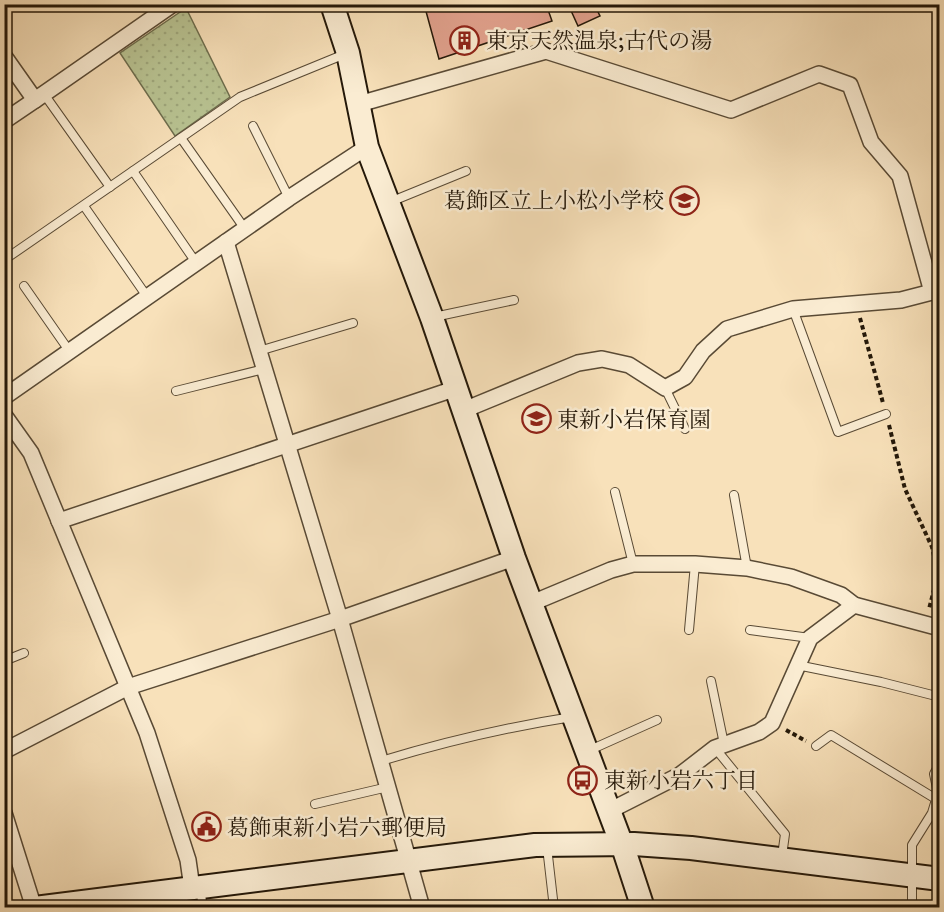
<svg xmlns="http://www.w3.org/2000/svg" width="944" height="912" font-family="'IM FELL Great Primer','Noto Serif JP',serif">
<style>
.park{fill:url(#park-dots);stroke:#6e6e4e;stroke-width:1.5}
.building{fill:#e2a28e;stroke:#241809;stroke-width:1.5}
.lines{fill:none;stroke-linecap:round;stroke-linejoin:round}
.lane-casing{stroke:#594a35;stroke-width:10}
.street-casing{stroke:#594a35;stroke-width:18}
.secondary-casing{stroke:#241809;stroke-width:26}
.path{stroke:#241809;stroke-width:4;stroke-dasharray:4.5 3;stroke-linecap:butt}
.lane{stroke:#faecd2;stroke-width:8}
.street{stroke:#faecd2;stroke-width:15}
.secondary{stroke:#faecd2;stroke-width:22}
.labels{text-anchor:middle;dominant-baseline:central;stroke-width:5;stroke-linejoin:round;paint-order:stroke}
.poi-label{font-size:22px;fill:#241809;stroke:#faecd2;text-anchor:start}
</style>
<defs>
<pattern id="park-dots" width="8" height="8" patternUnits="userSpaceOnUse" patternTransform="scale(1.5)"><rect width="8" height="8" fill="#b9c493"/><path d="M2 2h.1M6 6h.1" fill="none" stroke="#9fa87d" stroke-width="1.8" stroke-linecap="round"/></pattern>
</defs>
<rect width="100%" height="100%" fill="#f8e1ba"/>
<filter id="stains"><feTurbulence type="fractalNoise" baseFrequency=".00333" numOctaves="4"/><feColorMatrix values="0 0 0 0 .2 0 0 0 0 .09 0 0 0 0 .02 0 0 0 .5 -.17"/></filter>
<radialGradient id="worn" r=".72"><stop offset=".6" stop-color="#630" stop-opacity="0"/><stop offset="1" stop-color="#630" stop-opacity=".3"/></radialGradient>
<path class="park" d="M186 8 230 97 175 136 120 53Z"/>
<g class="building">
<path d="M424 4H546L552 21 439 59Z"/>
<path d="M568 4H594L600 16 578 26Z"/>
</g>
<g class="lines">
<defs>
<g id="lane">
<path d="M44 94 110 187"/>
<path d="M253 126 289 198"/>
<path d="M181 138 245 229"/>
<path d="M133 171 197 264"/>
<path d="M390 202 466 171"/>
<path d="M84 206 148 298"/>
<path d="M4 260 240 97 345 54"/>
<path d="M24 286 70 352"/>
<path d="M793 309 838 432 886 414"/>
<path d="M434 317 514 300"/>
<path d="M259 351 353 323"/>
<path d="M665 388 685 429"/>
<path d="M176 391 264 369"/>
<path d="M615 492 633 564"/>
<path d="M734 495 747 568"/>
<path d="M689 630 695 564"/>
<path d="M750 630 810 638"/>
<path d="M4 661 24 653"/>
<path d="M797 665 881 682 940 697"/>
<path d="M711 681 724 744"/>
<path d="M816 746 831 735 936 799"/>
<path d="M715 748 785 834 782 856"/>
<path d="M590 750 657 720"/>
<path d="M381 761C444 742 507 727 572 717"/>
<path d="M315 804 388 787"/>
<path d="M547 847 554 908"/>
<path d="M200 888 203 908"/>
<path d="M912 908V845L932 813 938 793 934 774 940 763"/>
</g>
<g id="street">
<path d="M4 56 35 100 173 4"/>
<path d="M359 104 546 51 731 110 819 74 850 85 871 142 900 176 932 292"/>
<path d="M4 121 35 100"/>
<path d="M226 242 340 619 422 908"/>
<path d="M4 397 289 198 367 147"/>
<path d="M464 410 578 363 602 359 629 365 665 388 685 377 703 351 727 329 793 309 901 300 932 292H940"/>
<path d="M4 415 31 453 147 733 188 860 192 888"/>
<path d="M59 521 457 388"/>
<path d="M532 603 611 570 633 564H695L747 568 791 577 841 595 854 605 940 628"/>
<path d="M4 751 128 687 340 619 514 558"/>
<path d="M609 811 680 775 715 748 759 732 772 723 810 638 854 605"/>
<path d="M4 813 34 908"/>
</g>
<g id="secondary">
<path d="M332 4 348 53 367 147 432 318 514 558 625 853 643 908"/>
<path d="M35 908 535 845 634 844 691 848 940 879"/>
</g>
</defs>
<use href="#lane" class="lane-casing"/>
<use href="#street" class="street-casing"/>
<use href="#secondary" class="secondary-casing"/>
<g class="path">
<path d="M860 318 883 403"/>
<path d="M889 425 905 489 932 547 938 574 929 609"/>
<path d="M786 730 806 741"/>
</g>
<use href="#lane" class="lane"/>
<use href="#street" class="street"/>
<use href="#secondary" class="secondary"/>
</g>
<defs>
<symbol id="building-ring" viewBox="-11 -11 22 22"><circle r="9.5" fill="#faecd2" stroke="#8f2418" stroke-width="1.5"/><path d="M-4-6H4V6H1V3H-1V6H-4ZM-2.5-4.3h1.7v1.8h-1.7ZM.8-4.3h1.7v1.8H.8ZM-2.5-1h1.7V.8h-1.7ZM.8-1h1.7V.8H.8Z" fill="#8f2418"/></symbol>
<symbol id="school-ring" viewBox="-11 -11 22 22"><circle r="9.5" fill="#faecd2" stroke="#8f2418" stroke-width="1.5"/><path d="M0-5L7-2L0 1L-7-2ZM-4 1L0 2.5L4 1V4Q0 6-4 4Z" fill="#8f2418"/></symbol>
<symbol id="bus-ring" viewBox="-11 -11 22 22"><circle r="9.5" fill="#faecd2" stroke="#8f2418" stroke-width="1.5"/><path d="M-5-6H5V4H4V6H2V4H-2V6H-4V4H-5ZM-3.5-4V0h7V-4ZM-3.5 1.2v1.5H-2V1.2ZM2 1.2v1.5H3.5V1.2Z" fill="#8f2418"/></symbol>
<symbol id="civic-ring" viewBox="-11 -11 22 22"><circle r="9.5" fill="#faecd2" stroke="#8f2418" stroke-width="1.5"/><path d="M-.6-6.5H3V-4.5H.6V-3L4-1V1h2V6H-6V1h2V-1L-.6-3ZM-1.2 2.5V6h2.4V2.5Z" fill="#8f2418"/></symbol>
</defs>
<g fill-rule="evenodd">
<use href="#building-ring" x="448" y="24" width="33" height="33"/>
<use href="#school-ring" x="668" y="184" width="33" height="33"/>
<use href="#school-ring" x="520" y="402" width="33" height="33"/>
<use href="#bus-ring" x="566" y="764" width="33" height="33"/>
<use href="#civic-ring" x="190" y="810" width="33" height="33"/>
</g>
<g class="labels">
<g class="poi-label">
<text x="486" y="40">東京天然温泉;古代の湯</text>
<text x="664" y="200" text-anchor="end">葛飾区立上小松小学校</text>
<text x="557" y="419">東新小岩保育園</text>
<text x="604" y="780">東新小岩六丁目</text>
<text x="227" y="827">葛飾東新小岩六郵便局</text>
</g>
</g>
<rect width="944" height="912" fill="none" stroke="#f8e1ba" stroke-width="24"/>
<rect x="6" y="6" width="932" height="900" fill="none" stroke="#241809" stroke-width="3"/>
<rect x="12" y="12" width="920" height="888" fill="none" stroke="#241809" stroke-width="1.5"/>
<rect width="100%" height="100%" filter="url(#stains)"/>
<rect width="100%" height="100%" fill="url(#worn)"/>
</svg>
